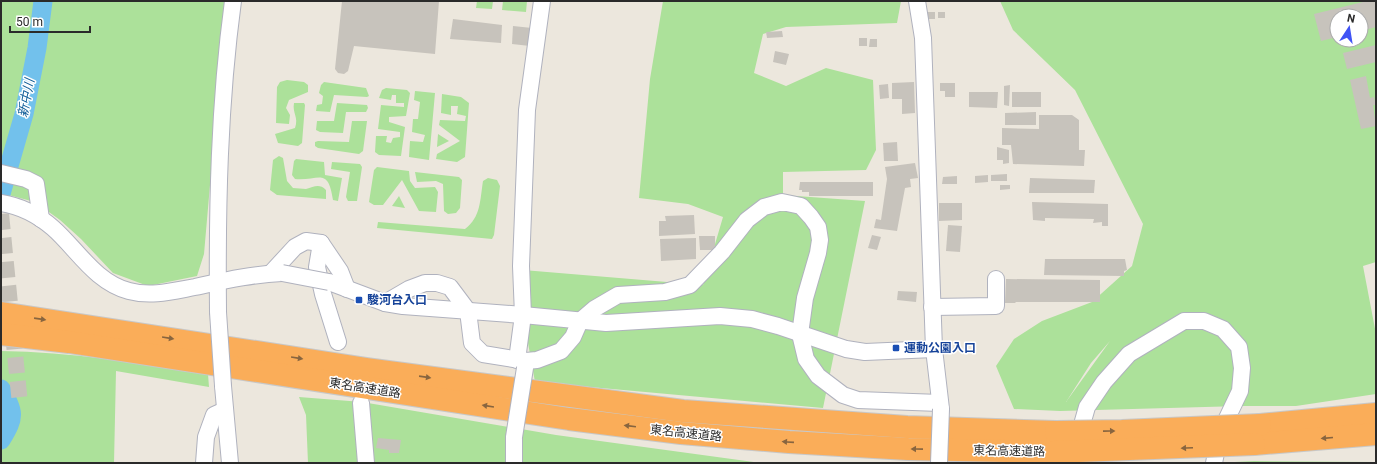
<svg xmlns="http://www.w3.org/2000/svg" width="1377" height="464" font-family="Roboto,'Noto Sans JP',sans-serif">
<style>
.green{fill:#ace19a;fill-rule:evenodd}
.lines{fill:none;stroke-linecap:round;stroke-linejoin:round}
.river{stroke:#72c1ec;stroke-width:19}
.building{fill:#c7c3bc}
.minor-tunnel{stroke:#c5c1b9;stroke-width:16;stroke-dasharray:16 8;stroke-linecap:butt}
.minor-casing{stroke:#b0b2be;stroke-width:18}
.highway-casing{stroke:#c8c8c8;stroke-width:24}
.minor{stroke:#fff;stroke-width:16}
.highway{stroke:#faad59;stroke-width:22}
.minor-bridge-casing{stroke:#b0b2be;stroke-width:18;stroke-linecap:butt}
.highway-bridge-casing{stroke:#c8c8c8;stroke-width:24;stroke-linecap:butt}
.minor-bridge{stroke:#fff;stroke-width:16}
.highway-bridge{stroke:#faad59;stroke-width:22}
.oneway{fill:#88653f}
.transit-dot{fill:#1a4fb4;stroke:#fff;stroke-width:1.5}
.labels{text-anchor:middle;dominant-baseline:central;stroke-width:3;stroke-linejoin:round;paint-order:stroke}
.transit-label{font-size:12px;font-weight:bold;fill:#164399;stroke:#fff;text-anchor:start}
.street-label{font-size:12px;fill:#2a2a2a;stroke:#fff}
.water-label{font-size:13px;font-style:italic;fill:#115e98;stroke:#fff}
</style>
<rect width="100%" height="100%" fill="#ece7dd"/>
<g class="green">
<path d="M1 1H232L218 93 204 254 197 276 148 286 113 273 81 239 60 220 35 202 1 193Z"/>
<path d="M477 1H493L492 9 476 8Z"/>
<path d="M503 1H527L526 12 502 10Z"/>
<path d="M663 1H901L897 23 786 27 763 34 754 73 786 86 826 68 873 80 876 150 866 170 783 172V195L865 201 823 408 535 382 523 315V270L703 285 723 217 688 204 639 198 650 79Z"/>
<path d="M1000 1H1376V262L1363 266 1376 334V394L1296 406H1241L1060 411 1014 409 996 366 1014 339 1042 321 1092 302 1132 266 1143 224 1075 90 1013 30ZM1337 16H1361V40H1337ZM1110 341 1066 402 1091 363Z"/>
<path d="M287 80 304 82 308 85V92L289 100 286 108 290 115 289 124 276 123 277 87 280 82Z"/>
<path d="M324 82 366 88 369 96 367 97 334 95 330 112 316 111 317 105 322 104 323 96 319 93 321 85Z"/>
<path d="M386 88 407 90 410 93 406 116 389 117V122L405 127 401 156 379 155 375 152 376 136H387L386 142 391 143 393 138 400 137V132L378 129 381 105 404 107V103H396V95H392L391 100 379 98 382 90Z"/>
<path d="M415 91 435 93 429 160 409 157 410 141 423 142 425 135 412 132 413 119H418L420 102 414 100Z"/>
<path d="M442 94 461 97 469 103 465 157 457 162 436 159 437 154 460 141 439 125 440 120 465 121 466 116 457 114 458 106H451V115L441 113Z"/>
<path d="M294 103H304L305 105 302 143 298 146 278 143 275 134 295 128C299 117 292 113 294 103Z"/>
<path d="M337 103 367 105 368 108 366 112H346L343 133 320 132 316 130 317 121H334Z"/>
<path d="M352 121H367L363 151 359 154 318 148 315 146V142L318 141 349 142Z"/>
<path d="M438 134 449 141 437 147Z"/>
<path d="M279 156 283 158 287 181 293 188C297 188 302 189 306 189 314 187 319 183 326 190V199L277 195 270 190 273 160Z"/>
<path d="M296 159 324 162 325 175 342 178 338 201 333 200C328 166 319 181 295 179L292 175 294 161Z"/>
<path d="M332 162 360 164 362 167 357 201H348L346 197 350 172 331 169Z"/>
<path d="M377 167 409 171 410 181 415 188 435 187 438 192 436 212 419 211 402 180 383 205H374L369 202 374 170Z"/>
<path d="M415 172 459 177 462 180 460 208 456 213 448 214 444 211 443 184 436 181 417 182Z"/>
<path d="M488 178 497 180 500 186 494 235 492 239 377 228 378 222 465 229C481 217 480 200 483 181Z"/>
<path d="M399 196 405 208 392 206Z"/>
<path d="M1 351C71 352 139 363 208 374L209 387 116 371 114 463H1Z"/>
<path d="M299 397 362 402 556 435 761 463H308L306 415Z"/>
<path d="M1254 461 1376 462V463H1215Z"/>
</g>
<g class="lines">
<g class="river">
<path d="M1 194 24 114 37 48 43 1"/>
<path d="M1 389C14 412 16 416 1 440"/>
</g>
</g>
<g class="building">
<path d="M342 1H439L435 54 354 46 348 71 344 74 338 73 335 69Z"/>
<path d="M1367 1H1376V27L1361 31V16H1337V37L1321 41 1314 14Z"/>
<rect x="927" y="12" width="8" height="7"/>
<rect x="938" y="12" width="7" height="6"/>
<path d="M453 19 502 25 501 43 450 39Z"/>
<path d="M513 26 532 28 530 46 512 44Z"/>
<path d="M782 31 783 37 767 38 766 32Z"/>
<rect x="859" y="38" width="8" height="8"/>
<path d="M870 39H877V47H869Z"/>
<path d="M1376 45V62L1347 69 1343 53Z"/>
<path d="M775 51 789 54 786 65 773 62Z"/>
<path d="M1366 76 1370 98 1374 97 1376 105H1373L1376 126 1361 129 1350 80Z"/>
<path d="M914 82 915 113 902 114V99H892V83Z"/>
<path d="M940 83H955V97H945V91H940Z"/>
<path d="M888 84 889 98 880 99 879 85Z"/>
<path d="M1010 85 1009 106 1004 105V86Z"/>
<path d="M969 92H998L997 108 969 107Z"/>
<rect x="1012" y="92" width="29" height="15"/>
<path d="M1036 112V125H1005V113Z"/>
<path d="M1039 115H1072L1079 120V150H1085L1084 166 1013 164 1011 145H1002V128L1039 129Z"/>
<path d="M897 142 898 161H884L883 143Z"/>
<path d="M997 147 1009 150V163L1003 164V160H997Z"/>
<path d="M915 163 918 178 910 179 911 187 905 188 897 231 874 228 876 219 881 220 887 179 885 167Z"/>
<path d="M1007 174V181H991V175Z"/>
<path d="M988 175V182L975 183V176Z"/>
<path d="M957 176V184H942L943 177Z"/>
<path d="M1030 178 1095 180 1094 193H1029Z"/>
<path d="M800 182H873V196H809V192H802V190H799Z"/>
<path d="M1000 185H1010V189L1000 190Z"/>
<path d="M1032 202 1108 204V226H1102V222L1093 223 1094 219 1045 218V221L1033 220Z"/>
<path d="M939 203H962V220L939 221Z"/>
<path d="M694 215 695 234 659 236V221H666L665 216Z"/>
<path d="M948 225 962 226 960 252 946 251Z"/>
<path d="M872 235 881 237 877 250 868 248Z"/>
<path d="M699 236H715V250H700Z"/>
<path d="M696 238V259L661 261 660 239Z"/>
<path d="M1045 259H1125L1127 270 1124 271V276L1044 275Z"/>
<path d="M1006 279 1100 280V302H1016L1015 303H1005Z"/>
<path d="M898 291 917 292 916 302 897 300Z"/>
<path d="M378 438 401 440 399 453H389V450L376 448Z"/>
</g>
<g class="lines">
<path class="minor-tunnel" d="M1 214 20 404"/>
<defs>
<g id="minor">
<path d="M917 1 923 38 934 349 941 409"/>
<path d="M1 173 26 179 36 184 41 219"/>
<path d="M1 203C20 206 38 215 53 228 77 249 95 282 129 291 151 297 173 291 195 287 223 281 253 274 282 273"/>
<path d="M321 243 317 267 323 294 338 342"/>
<path d="M271 273 295 247 306 241 321 243 340 271 347 289"/>
<path d="M329 282 385 303 403 306 523 315 606 323 720 316 752 319 778 326 846 349 865 352 934 349"/>
<path d="M385 303 409 289 425 283H437L450 287 468 311 472 343 483 354 526 361 537 360 561 351 573 337 580 321 594 309 618 295 665 292 690 285 722 252 747 220 764 207 782 202 801 206 811 217 818 227 820 240 818 253 805 298 800 334 806 359 818 376 843 395 858 400 940 403"/>
<path d="M932 307 996 306V279"/>
<path d="M218 312C217 208 219 104 233 1"/>
<path d="M517 360 523 315 521 266 527 110 542 1"/>
<path d="M223 386 230 463"/>
<path d="M361 403 366 463"/>
<path d="M204 463 206 437 214 415 225 410"/>
<path d="M514 463V437"/>
<path d="M1071 463 1087 407 1104 382 1129 354 1184 321H1204L1223 329 1239 347 1242 368 1240 391 1220 433 1214 463"/>
</g>
<g id="highway">
<path d="M1 313 367 369 683 411 907 427 1056 432"/>
<path d="M1 334 69 342 569 419 681 433 789 442 908 449 1054 452"/>
<path d="M1260 425 1376 414"/>
<path d="M1254 444 1376 434"/>
</g>
</defs>
<use href="#minor" class="minor-casing"/>
<use href="#highway" class="highway-casing"/>
<use href="#minor" class="minor"/>
<use href="#highway" class="highway"/>
<defs>
<g id="minor-bridge">
<path d="M282 273 329 282"/>
<path d="M218 312 223 386"/>
<path d="M514 437 525 368"/>
<path d="M939 463 941 409"/>
</g>
<g id="highway-bridge">
<path d="M1056 432 1122 431 1260 425"/>
<path d="M1054 452 1254 444"/>
</g>
</defs>
<use href="#minor-bridge" class="minor-bridge-casing"/>
<use href="#highway-bridge" class="highway-bridge-casing"/>
<use href="#minor-bridge" class="minor-bridge"/>
<use href="#highway-bridge" class="highway-bridge"/>
</g>
<defs><path id="oneway-solid" d="M-6-.8H1V-3.2L6.5 0L1 3.2V.8H-6Z"/></defs>
<g class="oneway">
<use href="#oneway-solid" transform="translate(40 319) rotate(8)"/>
<use href="#oneway-solid" transform="translate(168 338) rotate(9)"/>
<use href="#oneway-solid" transform="translate(297 358) rotate(9)"/>
<use href="#oneway-solid" transform="translate(425 377) rotate(8)"/>
<use href="#oneway-solid" transform="translate(488 406) rotate(-171)"/>
<use href="#oneway-solid" transform="translate(630 426) rotate(-173)"/>
<use href="#oneway-solid" transform="translate(1109 431) rotate(-1)"/>
<use href="#oneway-solid" transform="translate(1327 438) rotate(175)"/>
<use href="#oneway-solid" transform="translate(788 442) rotate(-176)"/>
<use href="#oneway-solid" transform="translate(1187 448) rotate(177)"/>
<use href="#oneway-solid" transform="translate(917 449) rotate(-179)"/>
</g>
<g class="transit-dot">
<rect x="355" y="296" width="8" height="8" rx="2"/>
<rect x="892" y="344" width="8" height="8" rx="2"/>
</g>
<g class="labels">
<g class="transit-label">
<text x="367" y="300">駿河台入口</text>
<text x="904" y="348">運動公園入口</text>
</g>
<g class="street-label">
<text transform="translate(365 388) rotate(9)">東名高速道路</text>
<text transform="translate(686 433) rotate(6)">東名高速道路</text>
<text transform="translate(1009 451) rotate(1)">東名高速道路</text>
</g>
<g class="water-label">
<text transform="translate(26 98) rotate(-79)">新中川</text>
</g>
</g>
<rect width="1377" height="464" fill="none" stroke="#2a2a2a" stroke-width="4"/>
<g transform="translate(1349 28) rotate(12)"><circle r="19" fill="#ffffff" stroke="#aaaaaa"/>
<path d="M0-3L7 15L0 10L-7 15Z" fill="#4053f5"/>
<text y="-6" font-size="11" font-weight="bold" text-anchor="middle" fill="#2a2a2a">N</text>
</g>
<path d="M10 26v6h80v-6" fill="none" stroke="#2a2a2a" stroke-width="2"/>
<text x="16" y="26" font-size="12" fill="#2a2a2a" stroke="#ffffff" stroke-width="3" paint-order="stroke">50 m</text>
</svg>
